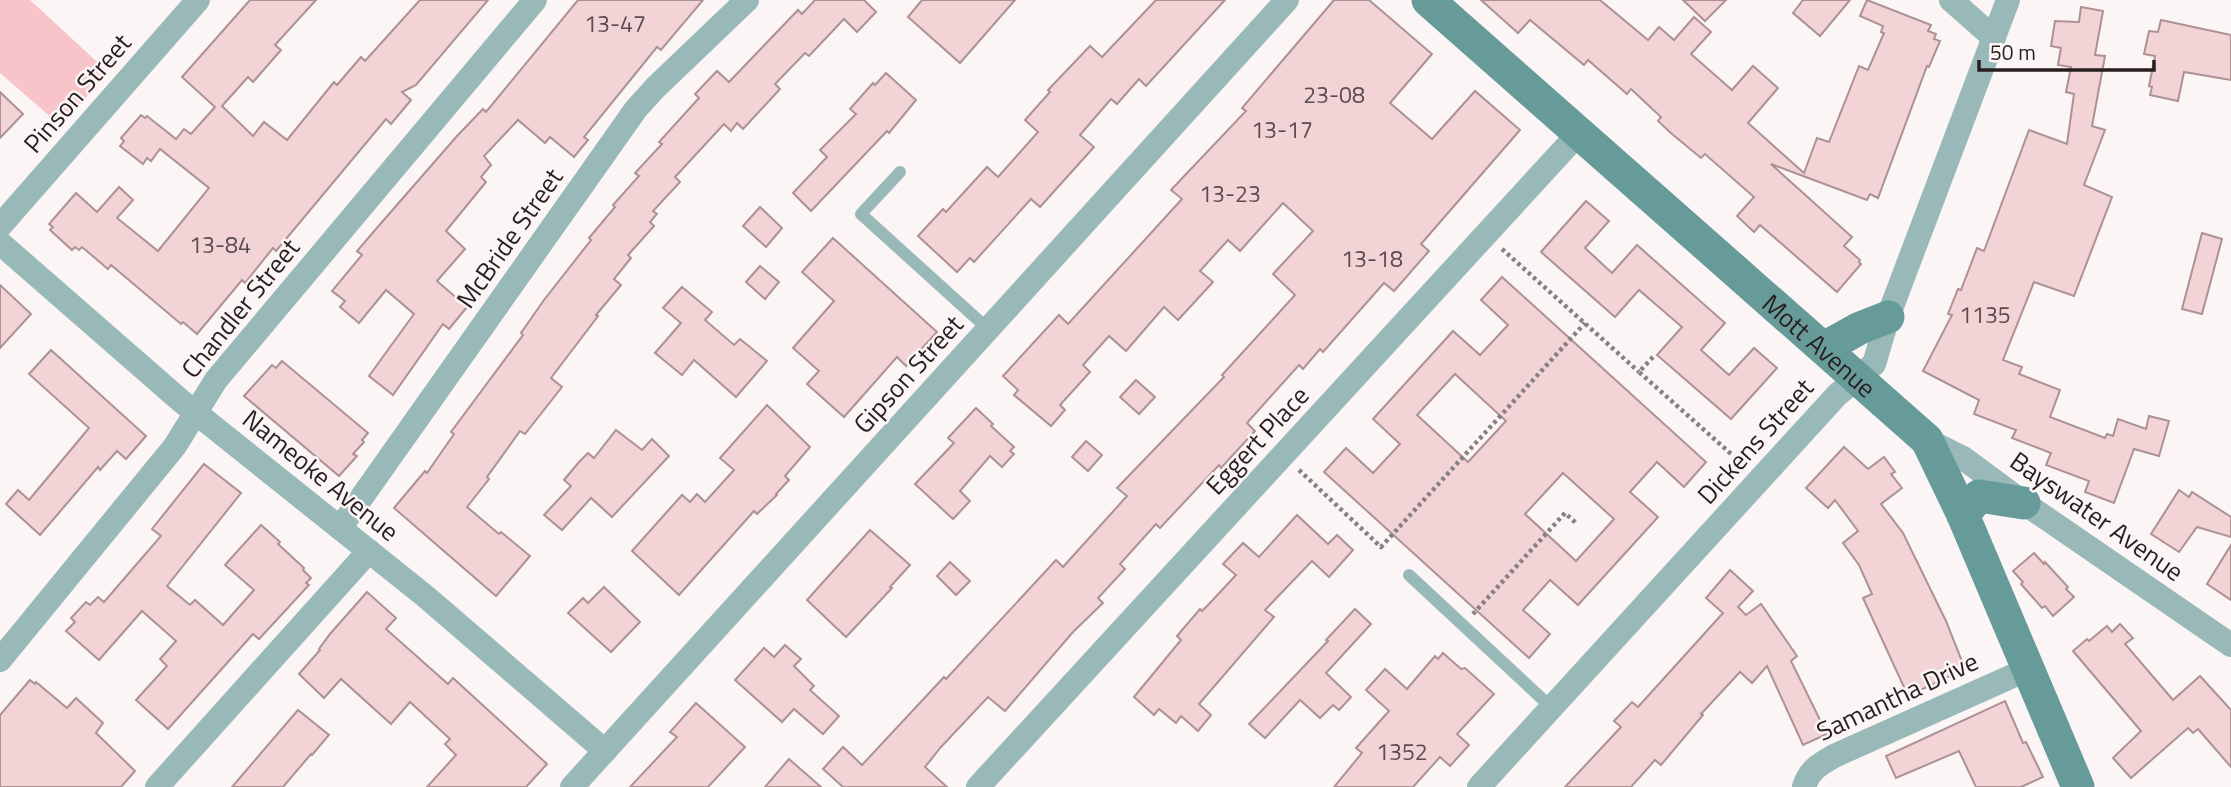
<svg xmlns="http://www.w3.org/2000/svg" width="2231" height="787" font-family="'Titillium Web',sans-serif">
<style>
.green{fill:#f8c4c9}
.building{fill:#f2d4d6;stroke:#ad9193;stroke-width:2;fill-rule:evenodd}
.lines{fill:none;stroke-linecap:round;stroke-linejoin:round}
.path{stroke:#887f80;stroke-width:4.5;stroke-dasharray:3.5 3.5;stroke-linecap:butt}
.lane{stroke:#98b9b8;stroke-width:12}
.street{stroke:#98b9b8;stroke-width:24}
.secondary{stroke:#679b9a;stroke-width:33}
.labels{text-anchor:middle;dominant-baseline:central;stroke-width:5;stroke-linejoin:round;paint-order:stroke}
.number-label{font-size:23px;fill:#5b4c4d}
.street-label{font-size:26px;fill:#291e1f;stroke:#fbf5f5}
</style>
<rect width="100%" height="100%" fill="#fbf5f5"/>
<path class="green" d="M0 0H30L108 72 61 126 0 73Z"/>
<g class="building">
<path d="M250 0H316L275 45 281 50 253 82 248 77 222 106 253 136 264 122 287 140 334 82 337 85 361 57 365 61 420 0H488L416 85 402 92 411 100 391 124 386 119 276 251 273 248 245 283 242 280 197 334 183 322 181 324 111 265 108 269 82 247 79 250 75 247 72 250 50 230 53 227 49 224 76 193 97 212 119 187 133 200 117 218 158 251 209 188 160 149 151 161 147 158 143 164 120 146 124 141 121 138 141 115 145 118 147 116 176 139 184 129 191 134 215 107 182 77Z"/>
<path d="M578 0H703L661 50 657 47 584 137 588 140 574 157 550 137 545 143 518 120 484 156 491 165 481 177 486 182 446 231 465 249 437 281 467 307 449 329 443 324 393 395 369 376 414 314 386 290 359 323 340 307 345 301 332 291 362 255 357 251 376 229 457 136 483 109 486 112Z"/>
<path d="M815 0H864L876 12 857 32 844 19 809 56 805 53 775 84 780 89 743 129 737 123 731 131 724 124 675 177 680 182 653 211 657 214 650 222 654 226 628 255 631 258 614 279 621 285 596 315 598 316 551 378 562 387 525 434 520 431 487 477 489 479 467 507 499 534 501 532 530 556 496 596 394 508 425 471 427 473 454 434 451 432 523 335 521 333 544 300 591 240 589 238 615 207 613 205 639 176 635 173 662 144 659 142 699 98 695 94 717 71 729 82 798 10 802 14Z"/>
<path d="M922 0H1015L960 63 908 17Z"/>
<path d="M1156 0H1225L1146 86 1139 79 1117 104 1111 99 1080 135 1094 147 1040 207 1031 199 974 262 970 258 957 272 918 236 943 209 946 212 987 167 998 177 1038 132 1025 120 1050 92 1048 90 1090 46 1102 57Z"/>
<path d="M1334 0H1369L1432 54 1390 103 1432 139 1475 91 1520 130 1421 244 1429 251 1394 291 1384 283 1323 352 1320 349 1303 369 1299 365 1247 423 1255 431 1221 468 1219 465 1160 528 1156 524 1120 564 1125 569 1098 598 1103 603 1073 632 1005 711 988 697 941 747 925 767 947 787H843L823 769 843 747 862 765 944 677 946 679 1056 560 1063 567 1127 496 1117 488 1224 377 1222 375 1295 295 1273 274 1313 231 1283 203 1240 251 1228 240 1200 271 1213 282 1178 320 1164 307 1126 351 1109 336 1083 365 1090 372 1060 405 1065 410 1051 426 1014 395 1018 390 1003 376 1059 315 1068 324 1182 199 1171 190 1246 111 1242 108Z"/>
<path d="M1481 0H1600L1648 40 1659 27 1674 40 1694 17 1711 32 1691 54 1732 90 1753 66 1778 88 1748 123 1804 173 1817 138 1829 142 1859 66 1868 70 1884 33 1881 32 1883 26 1860 16 1867 0 1931 25 1928 31 1936 34 1934 39 1940 41 1929 67 1927 66 1878 198 1870 194 1867 200 1771 164 1852 237 1844 246 1860 260 1859 262 1861 264 1837 292 1760 225 1754 232 1737 216 1754 197 1705 154 1701 158 1672 134 1658 121 1661 117 1631 89 1627 94 1588 60 1584 65 1530 20 1518 33Z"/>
<path d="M1683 0H1726L1705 21Z"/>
<path d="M1803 0H1850L1820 36 1793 13Z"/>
<path d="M2081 7 2103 11 2095 55 2105 56 2092 126 2105 130 2084 185 2112 197 2074 296 2034 282 2003 360 2022 367 2019 374 2060 390 2050 417 2105 438 2107 434 2113 436 2118 419 2146 429 2149 416 2169 421 2159 456 2134 449 2114 503 2085 492 2089 481 2046 465 2051 453 2012 438 2016 430 1974 414 1979 400 1923 371 1952 315 1948 314 1958 289 1961 290 1977 248 1984 251 2029 130 2067 144 2074 94 2066 92 2071 67 2058 65 2061 48 2051 46 2055 21 2079 22Z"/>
<path d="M2161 20 2231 35V80L2184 72 2178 101 2150 95 2152 87 2149 86 2155 56 2144 54 2149 31 2158 32Z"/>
<path d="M886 73 916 100 889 133 887 131 811 211 793 193 827 157 820 150 856 114 850 109 873 83 875 85Z"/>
<path d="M0 92 23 114 0 138Z"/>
<path d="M1586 201 1609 221 1585 248 1612 273 1637 245 1725 323 1701 350 1729 375 1754 348 1777 368 1731 419 1657 355 1682 327 1639 290 1615 317 1541 252Z"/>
<path d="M760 207 782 228 766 247 743 226Z"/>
<path d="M2202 233 2222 239 2202 314 2182 309Z"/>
<path d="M833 238 937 332 906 366 897 357 844 417 807 384 819 371 793 348 834 301 802 272Z"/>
<path d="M760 266 779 282 765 299 746 282Z"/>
<path d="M1502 277 1706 462 1684 487 1657 462 1630 492 1658 517 1578 605 1550 580 1523 610 1550 634 1529 658 1324 472 1346 448 1373 473 1400 444 1373 419 1453 331 1480 355 1508 325 1481 300ZM1455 374 1506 421 1468 462 1417 415ZM1563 473 1614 519 1576 561 1525 514Z"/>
<path d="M0 285 31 314 0 348Z"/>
<path d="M682 287 712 312 705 320 734 345 740 339 767 361 736 397 694 360 682 375 655 353 681 323 663 308Z"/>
<path d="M51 350 146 436 126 459 117 451 100 470 98 467 40 535 6 504 18 490 29 500 89 428 29 374Z"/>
<path d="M282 361 368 433 362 440 364 442 353 454 357 456 339 476 244 396 272 365 276 368Z"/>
<path d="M1136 380 1155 397 1139 414 1120 397Z"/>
<path d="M767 405 810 447 785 476 789 480 776 494 777 495 757 514 754 511 679 595 632 551 682 495 690 502 697 494 705 502 734 470 720 458Z"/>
<path d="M976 408 993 424 991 426 1014 447 1010 451 1014 454 1002 467 990 456 960 491 970 501 953 519 915 484 954 443 948 438Z"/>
<path d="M616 430 642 450 652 439 669 456 612 517 591 498 562 530 544 515 571 486 564 480 579 462 588 453 594 458Z"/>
<path d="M1086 441 1102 455 1088 471 1072 457Z"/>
<path d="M1844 447 1868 469 1884 457 1895 472 1891 474 1902 488 1881 504 1903 533 1946 621 1965 669 1908 696 1863 598 1872 594 1859 565 1843 543 1858 531 1835 500 1828 508 1806 488Z"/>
<path d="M204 464 241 493 167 586 190 605 195 600 223 625 254 590 225 565 261 525 280 542 278 544 304 568 303 570 311 578 306 583 309 585 259 639 253 634 168 729 136 700 167 666 160 659 176 641 142 611 99 660 66 631 75 622 71 618 86 602 90 605 98 597 104 602 161 536 152 529Z"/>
<path d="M2179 490 2189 497 2192 492 2231 517V537L2197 527 2179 552 2151 534Z"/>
<path d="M1297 515 1328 544 1337 535 1353 550 1329 577 1312 561 1265 610 1274 617 1199 704 1211 715 1198 731 1181 716 1176 723 1159 709 1154 715 1134 697 1181 640 1177 636 1200 609 1202 611 1209 604 1236 575 1223 564 1243 543 1259 557Z"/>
<path d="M870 530 910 565 890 587 892 588 846 637 807 600Z"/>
<path d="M2231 545V600L2207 584Z"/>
<path d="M2034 553 2044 564 2045 562 2068 587 2066 589 2074 597 2053 616 2045 606 2042 608 2021 584 2023 582 2013 571Z"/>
<path d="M950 562 970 581 956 595 937 576Z"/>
<path d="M1730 570 1753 591 1738 607 1746 615 1761 604 1797 656 1791 661 1827 734 1803 745 1767 666 1752 683 1740 672 1701 714 1703 715 1661 765 1655 760 1631 787H1565L1621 727 1614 721 1632 702 1638 707 1723 613 1706 598Z"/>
<path d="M604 587 640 622 611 652 568 613 583 598 588 603Z"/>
<path d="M367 592 396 618 386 629 448 684 453 678 547 764 526 787H427L456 755 445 744 450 739 410 702 391 724 341 679 324 698 299 674 320 650 319 649 330 634Z"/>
<path d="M1355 609 1371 624 1326 673 1351 697 1339 710 1333 705 1320 718 1300 700 1265 738 1249 724 1328 641 1326 640Z"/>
<path d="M2120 624 2133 638 2125 644 2173 700 2200 676 2231 710V767L2198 729 2193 733 2188 728 2131 778 2113 758 2141 731 2073 651 2087 639 2089 641 2107 626 2112 632Z"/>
<path d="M785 645 801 659 794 666 814 686 810 690 839 716 823 734 794 709 782 722 735 680 764 648 774 657Z"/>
<path d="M1443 653 1461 669 1465 668 1494 694 1457 734 1469 745 1450 766 1440 757 1413 787H1334L1362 753 1356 748 1389 711 1366 690 1385 669 1407 689 1435 656 1438 659Z"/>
<path d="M30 680 35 684 36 682 67 708 76 698 103 723 96 733 135 771 121 787H0V715Z"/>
<path d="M2005 701 2023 743 2026 742 2043 777 2021 787H1976L1959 751 1896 778 1886 756Z"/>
<path d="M696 703 745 747 708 787H630L677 737 670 732Z"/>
<path d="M298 710 329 735 312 755 311 754 283 787H232Z"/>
<path d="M789 759 821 787H765Z"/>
</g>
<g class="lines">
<g class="path">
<path d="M1502 249 1639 372"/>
<path d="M1653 357 1639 372 1739 461"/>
<path d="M1299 470 1381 547 1585 323"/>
<path d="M1473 614 1565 513 1577 524"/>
</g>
<g class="lane">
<path d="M900 172 861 214 988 329"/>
<path d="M1409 575 1552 708"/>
</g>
<g class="street">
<path d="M1951 0 1994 38"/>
<path d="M0 226 198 0"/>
<path d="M0 243 181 401 425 596 605 751"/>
<path d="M1927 440 1963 458 2024 503 2231 645"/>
<path d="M340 528 636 109 656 87 747 0"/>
<path d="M0 660 175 446 216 380 535 0"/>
<path d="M157 787 369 551"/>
<path d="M572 787 1287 0"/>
<path d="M978 787 1579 133"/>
<path d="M1479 787 1837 395 1874 364 1888 317 2008 0"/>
<path d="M1804 787C1809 770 1820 764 1834 756L2026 670"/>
</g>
<g class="secondary">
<path id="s1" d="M1428 0 1927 440 1963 515 2078 787"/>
<path d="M1824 348 1860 328 1888 317"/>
<path d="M1963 515 1979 496 2024 503"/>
</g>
</g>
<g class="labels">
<g class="number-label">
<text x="615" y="23">13-47</text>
<text x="1334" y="94">23-08</text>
<text x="1282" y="129">13-17</text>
<text x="1230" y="193">13-23</text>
<text x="220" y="244">13-84</text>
<text x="1372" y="258">13-18</text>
<text x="1985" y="314">1135</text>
<text x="1402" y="751">1352</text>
</g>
<g class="street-label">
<text transform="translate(77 93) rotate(-49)">Pinson Street</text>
<text transform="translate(509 238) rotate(-55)">McBride Street</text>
<text transform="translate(240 308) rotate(-51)">Chandler Street</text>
<text stroke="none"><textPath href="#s1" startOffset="522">Mott Avenue</textPath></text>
<text transform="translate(908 374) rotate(-48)">Gipson Street</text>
<text transform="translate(1257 440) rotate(-47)">Eggert Place</text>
<text transform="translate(1755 441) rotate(-48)">Dickens Street</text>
<text transform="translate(321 475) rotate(39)">Nameoke Avenue</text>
<text transform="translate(2097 516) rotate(35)">Bayswater Avenue</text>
<text transform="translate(1897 696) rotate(-25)">Samantha Drive</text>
</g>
</g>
<path d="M1979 60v10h175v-10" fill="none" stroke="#291e1f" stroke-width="3.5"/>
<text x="1990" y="60" font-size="21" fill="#291e1f" stroke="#fbf5f5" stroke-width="5" paint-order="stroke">50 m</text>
</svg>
